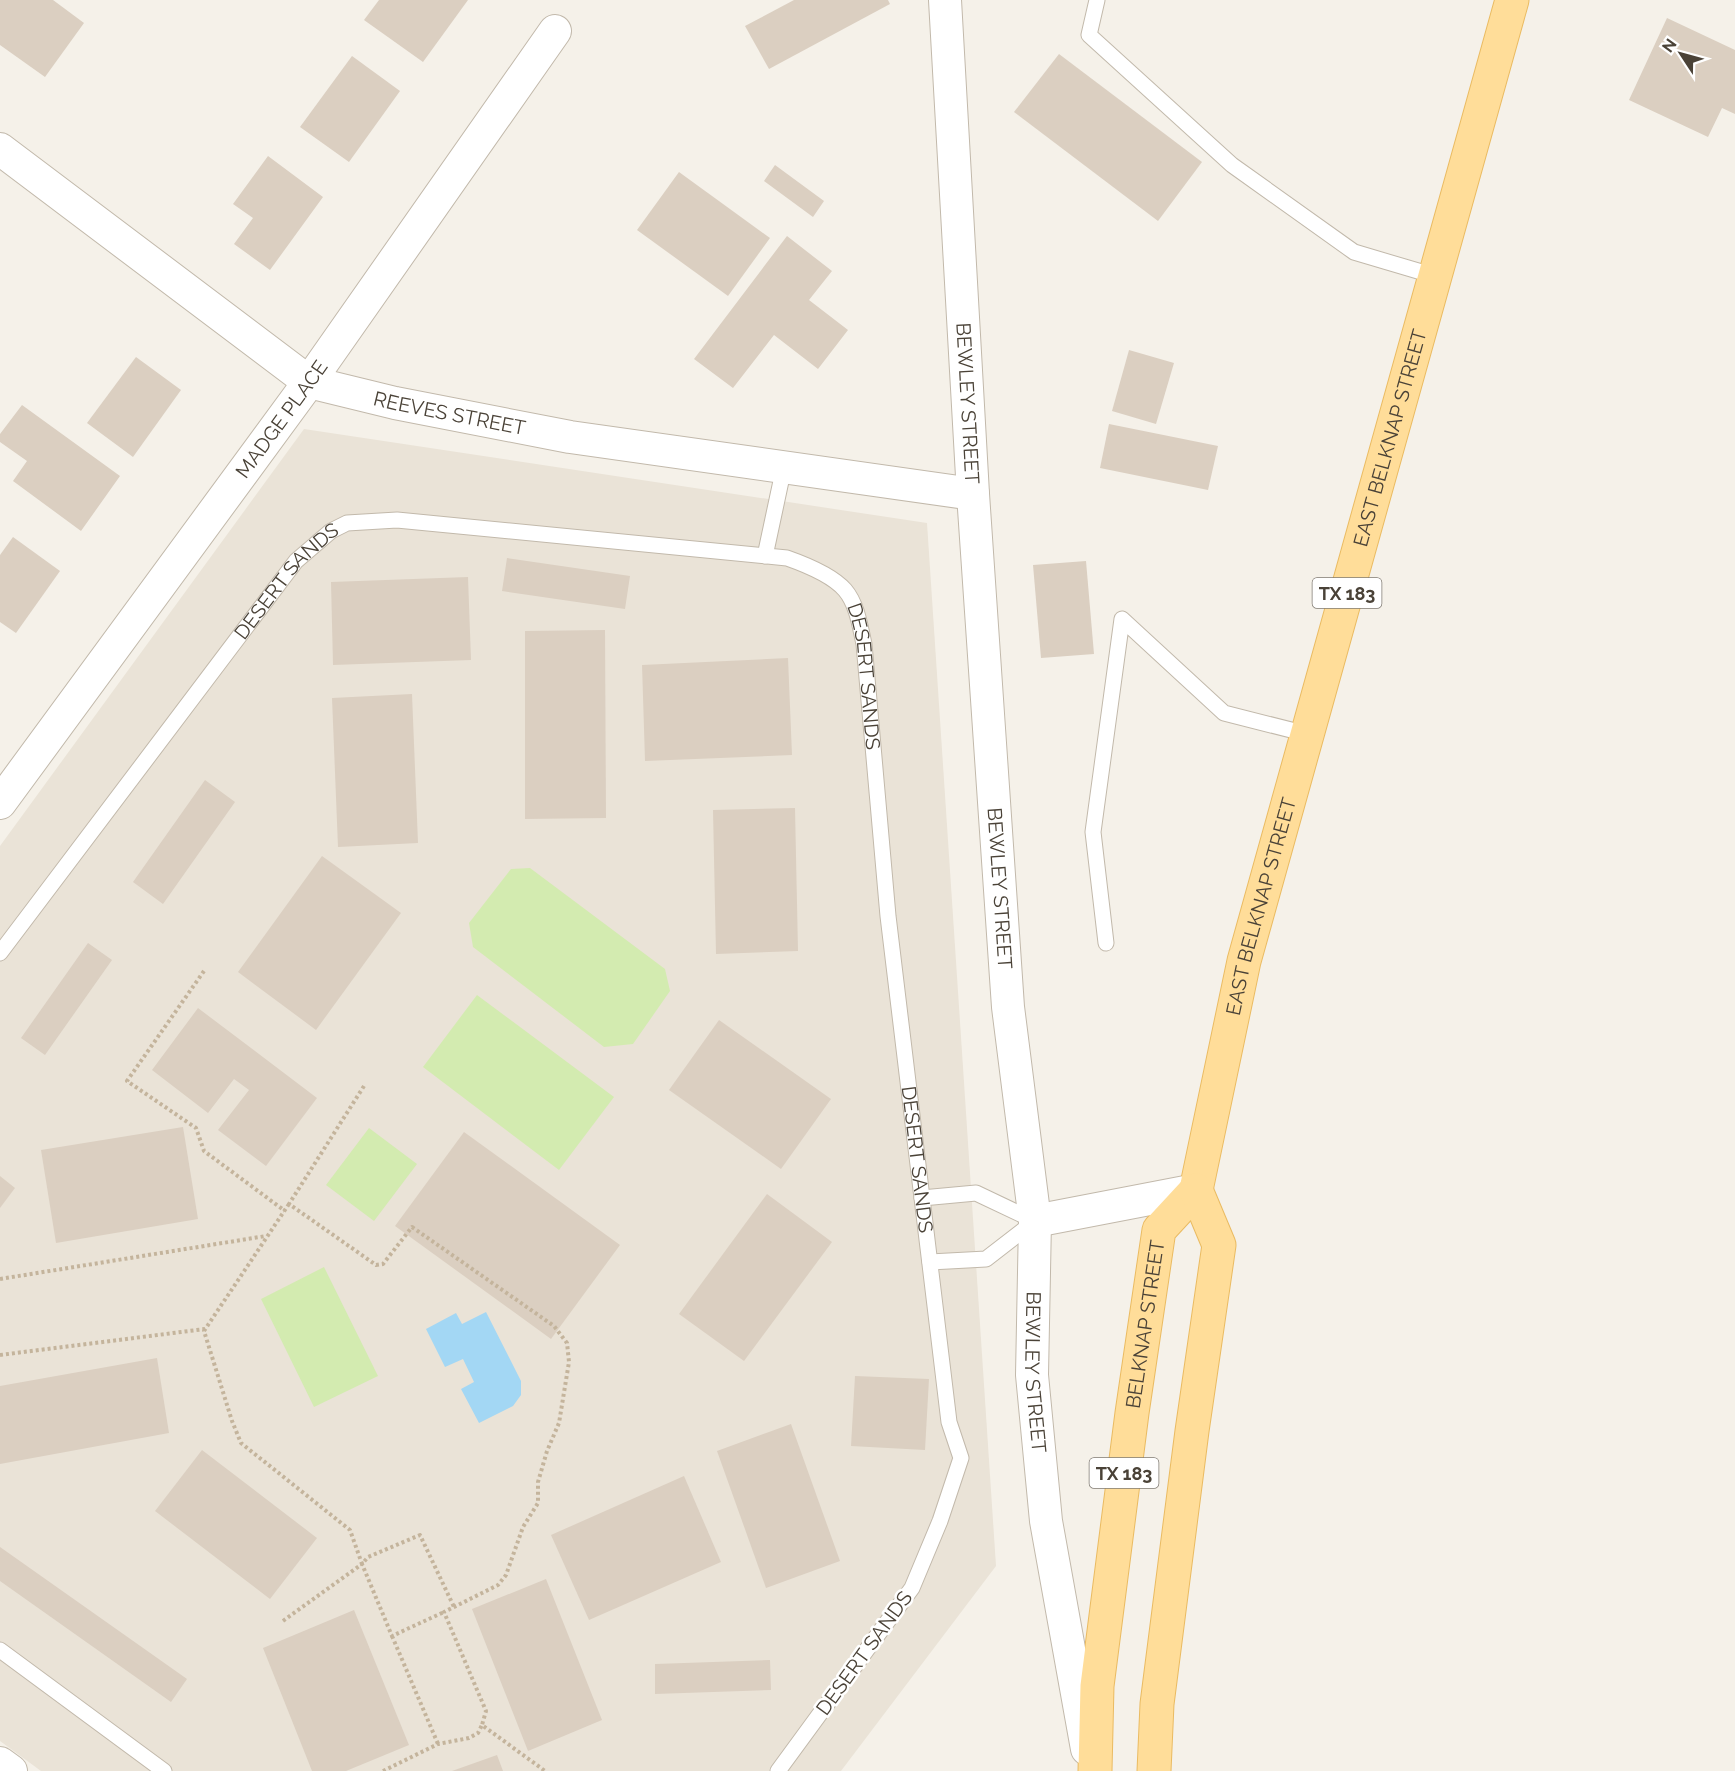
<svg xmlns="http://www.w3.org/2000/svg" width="1735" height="1771" font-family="Raleway,sans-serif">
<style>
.residential{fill:#eae3d7}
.green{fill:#d3ebb0}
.water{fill:#a3d7f4}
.building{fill:#dbcfc1}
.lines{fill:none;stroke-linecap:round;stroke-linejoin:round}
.lane-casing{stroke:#c2b9ab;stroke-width:17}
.street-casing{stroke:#c2b9ab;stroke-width:34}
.primary-casing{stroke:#eabb62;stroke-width:35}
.path{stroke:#c4b49c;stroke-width:4;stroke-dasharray:3 3;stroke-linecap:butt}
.lane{stroke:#fff;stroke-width:15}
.street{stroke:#fff;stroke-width:32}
.primary{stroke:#fd9;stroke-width:33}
.labels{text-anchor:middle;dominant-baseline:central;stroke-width:5;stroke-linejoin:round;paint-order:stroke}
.shield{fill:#fff;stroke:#807b73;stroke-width:1.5}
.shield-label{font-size:18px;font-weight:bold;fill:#4a4237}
.street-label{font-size:20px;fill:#4a4237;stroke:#fff}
</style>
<rect width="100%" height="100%" fill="#f5f1e9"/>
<path class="residential" d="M304 429 927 523 996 1566 841 1771H41L0 1741V846Z"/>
<g class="green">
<path d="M530 868 665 969 670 991 633 1044 604 1047 473 947 469 923 511 869Z"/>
<path d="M477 995 614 1097 559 1170 423 1067Z"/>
<path d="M369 1128 417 1164 374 1221 326 1185Z"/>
<path d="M324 1267 378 1376 314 1407 261 1299Z"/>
</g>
<path class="water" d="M486 1312 521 1381V1395L513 1406 479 1423 461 1389 474 1382 463 1359 445 1367 426 1329 456 1313 462 1324Z"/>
<g class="building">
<path d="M0 0H53L84 23 45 77 0 45Z"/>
<path d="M379 0H468L423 62 364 20Z"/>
<path d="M794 0H888L890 4 769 69 745 26Z"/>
<path d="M1667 18 1735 50V114L1722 108 1708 137 1629 100Z"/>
<path d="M1059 54 1202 162 1158 221 1014 112Z"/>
<path d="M352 56 400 91 349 162 300 127Z"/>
<path d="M268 156 323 197 270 270 234 244 253 218 233 204Z"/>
<path d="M775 165 824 201 813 217 764 181Z"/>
<path d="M679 172 770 238 728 296 637 230Z"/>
<path d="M787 236 832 271 809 300 848 330 818 369 774 335 733 388 694 359Z"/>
<path d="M1129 350 1174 363 1156 424 1112 411Z"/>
<path d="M136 357 181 390 133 457 87 423Z"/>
<path d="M22 405 120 476 81 531 13 481 27 461 0 442V434Z"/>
<path d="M1109 424 1218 446 1208 490 1100 468Z"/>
<path d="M13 537 60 571 16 633 0 622V555Z"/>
<path d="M507 558 630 576 625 609 502 591Z"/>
<path d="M1086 561 1094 654 1041 658 1033 565Z"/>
<path d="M468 577 471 660 333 665 331 582Z"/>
<path d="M605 630 606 818 525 819V631Z"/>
<path d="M788 658 792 755 645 761 642 665Z"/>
<path d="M412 694 418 843 338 847 332 698Z"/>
<path d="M205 780 235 802 163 904 133 882Z"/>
<path d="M795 808 798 951 716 954 713 810Z"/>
<path d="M322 856 401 913 316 1030 238 972Z"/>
<path d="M88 943 112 960 45 1055 21 1038Z"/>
<path d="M198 1008 317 1098 266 1166 218 1130 249 1090 234 1079 208 1113 152 1070Z"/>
<path d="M719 1020 831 1099 781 1169 669 1090Z"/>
<path d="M183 1127 198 1219 56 1243 41 1150Z"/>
<path d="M464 1132 620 1245 551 1339 395 1226Z"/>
<path d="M0 1176 15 1188 0 1208Z"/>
<path d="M767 1194 832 1242 744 1361 679 1314Z"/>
<path d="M157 1358 169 1433 0 1464V1386Z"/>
<path d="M855 1376 929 1379 925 1450 851 1446Z"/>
<path d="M791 1424 840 1561 766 1588 717 1451Z"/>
<path d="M202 1450 317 1538 270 1599 155 1511Z"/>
<path d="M684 1476 721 1562 589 1620 551 1535Z"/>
<path d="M0 1547 187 1679 171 1702 0 1581Z"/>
<path d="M546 1579 602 1720 528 1751 472 1609Z"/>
<path d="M354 1610 409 1745 346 1771H312L263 1648Z"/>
<path d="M770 1660 771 1690 655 1694V1664Z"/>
<path d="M497 1755 503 1771H452Z"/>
</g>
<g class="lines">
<defs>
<g id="lane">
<path d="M1097 0 1089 35 1232 165 1354 252 1435 276"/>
<path d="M765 556 784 467"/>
<path d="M1106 943 1093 832 1122 619 1224 713 1307 734"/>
<path id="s1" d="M0 953 296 561 331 531 347 523 397 520 787 558C804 564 832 575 845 590 857 604 860 626 864 644L888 916 949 1422 961 1458 940 1521 912 1588 778 1771"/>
<path d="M922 1198 976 1193 1035 1221 986 1259 930 1262"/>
<path d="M0 1650 164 1771"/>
</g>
<g id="street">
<path id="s2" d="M945 0 973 494 1008 1007 1035 1221 1032 1375 1046 1521 1087 1749"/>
<path id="s3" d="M0 149 309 382 395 403 570 437 973 494"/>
<path id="s4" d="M0 803 309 382 555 31"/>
<path d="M1035 1221 1196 1190"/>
<path d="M0 1763 11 1771"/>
</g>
<g id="primary">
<path id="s5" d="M1196 1190 1244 961 1512 0"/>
<path id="s6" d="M1095 1771 1097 1686 1132 1413 1159 1230 1196 1190"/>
<path d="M1154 1771 1157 1704 1192 1431 1219 1245 1196 1190"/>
</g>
</defs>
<use href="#lane" class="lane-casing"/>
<use href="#street" class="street-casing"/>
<use href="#primary" class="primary-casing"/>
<g class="path">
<path d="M204 971 127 1081 196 1128 204 1151 285 1211"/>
<path d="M364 1086 289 1204 376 1265 383 1264 412 1227 554 1326 567 1343 569 1362 559 1423 547 1451 538 1482V1503L523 1527 506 1575 498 1585 444 1612 486 1711 482 1725 545 1771"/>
<path d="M289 1204 204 1331 232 1421 241 1443 350 1530 362 1564 368 1557 420 1535 454 1607"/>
<path d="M0 1279 266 1236"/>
<path d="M0 1355 205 1329"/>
<path d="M283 1621 362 1564 392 1636 444 1612"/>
<path d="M392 1636 438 1744"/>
<path d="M383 1771 438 1744 469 1738 478 1733 482 1725"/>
</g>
<use href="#lane" class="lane"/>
<use href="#street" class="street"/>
<use href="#primary" class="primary"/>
</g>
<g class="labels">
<g class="shield">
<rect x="1312.5" y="578" width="69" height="30" rx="4.5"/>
<rect x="1089.5" y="1458" width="69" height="30" rx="4.5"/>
</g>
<g class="shield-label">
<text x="1347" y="593">TX 183</text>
<text x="1124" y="1473">TX 183</text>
</g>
<g class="street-label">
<text stroke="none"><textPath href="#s2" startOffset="404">BEWLEY STREET</textPath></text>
<text stroke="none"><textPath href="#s3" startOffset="531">REEVES STREET</textPath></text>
<text stroke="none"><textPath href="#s4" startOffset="476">MADGE PLACE</textPath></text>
<text stroke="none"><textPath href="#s5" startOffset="777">EAST BELKNAP STREET</textPath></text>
<text stroke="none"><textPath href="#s1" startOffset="470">DESERT SANDS</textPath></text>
<text stroke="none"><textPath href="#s1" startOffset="1154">DESERT SANDS</textPath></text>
<text stroke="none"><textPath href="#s2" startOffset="890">BEWLEY STREET</textPath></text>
<text stroke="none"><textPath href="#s5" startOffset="291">EAST BELKNAP STREET</textPath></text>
<text stroke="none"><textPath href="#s1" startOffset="1640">DESERT SANDS</textPath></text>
<text stroke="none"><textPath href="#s6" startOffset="450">BELKNAP STREET</textPath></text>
<text stroke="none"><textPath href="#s2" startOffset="1376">BEWLEY STREET</textPath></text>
<text transform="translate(864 1653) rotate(-54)">DESERT SANDS</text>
</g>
</g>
<g transform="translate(1681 54) rotate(306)" stroke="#ffffff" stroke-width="4.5" paint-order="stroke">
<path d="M0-4.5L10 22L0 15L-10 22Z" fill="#4a4237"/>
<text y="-9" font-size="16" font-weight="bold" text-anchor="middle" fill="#4a4237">N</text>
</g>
</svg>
